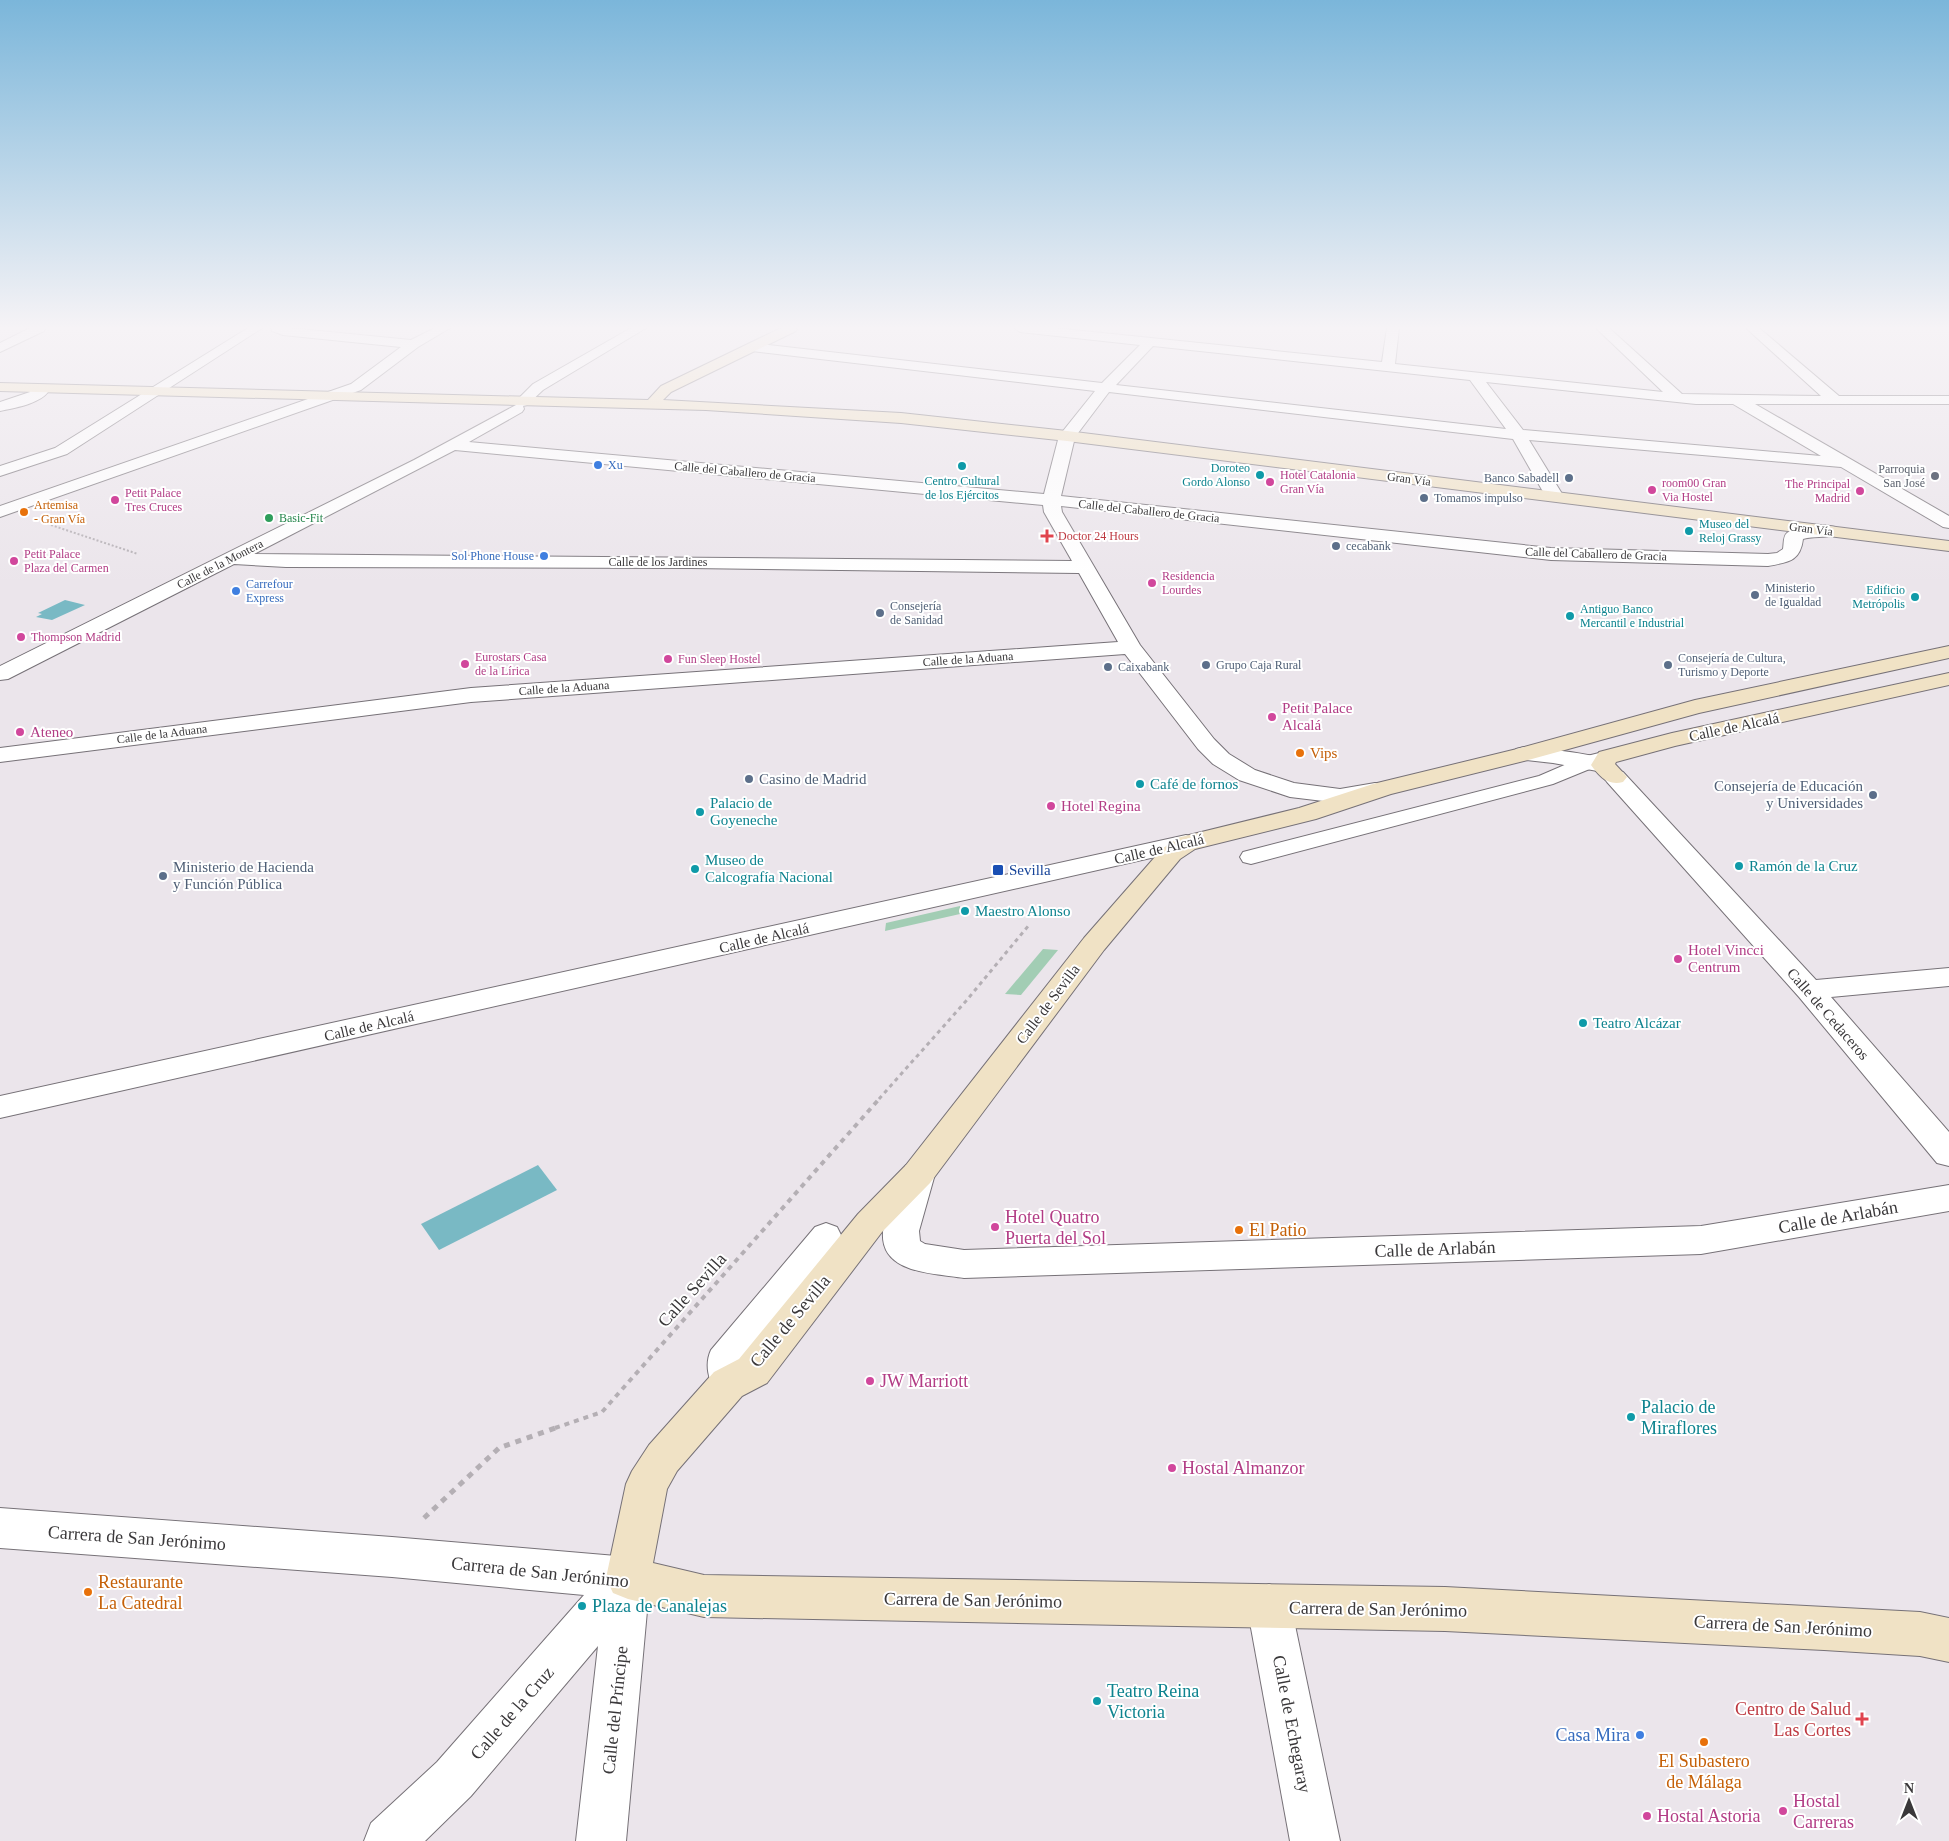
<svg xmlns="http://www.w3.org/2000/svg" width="1949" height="1841" font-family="Georgia,serif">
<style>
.green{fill:#a2cdb4}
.water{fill:#79b9c4}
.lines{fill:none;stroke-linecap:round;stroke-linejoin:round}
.lane-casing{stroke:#767177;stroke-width:2}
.street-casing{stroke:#767177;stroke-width:2}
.secondary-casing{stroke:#767177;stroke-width:2}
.path-far3{stroke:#b4afb4;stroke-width:2;stroke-dasharray:2 2;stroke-linecap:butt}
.path-far2{stroke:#b4afb4;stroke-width:3;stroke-dasharray:4 4;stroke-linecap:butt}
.path-far1{stroke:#b4afb4;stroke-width:4;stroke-dasharray:5 5;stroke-linecap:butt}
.path{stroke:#b4afb4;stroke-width:5;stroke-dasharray:6 6;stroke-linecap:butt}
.lane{fill:#fff;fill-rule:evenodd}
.street{fill:#fff;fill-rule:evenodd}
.secondary{fill:#f0e2c5;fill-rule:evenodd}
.shop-dot{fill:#3f7fe0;stroke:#fff;stroke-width:2}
.culture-dot{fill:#0f9aa8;stroke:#fff;stroke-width:2}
.worship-dot{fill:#6b7280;stroke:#fff;stroke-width:2}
.service-dot{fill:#5c6f8a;stroke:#fff;stroke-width:2}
.hotel-dot{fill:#d1479c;stroke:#fff;stroke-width:2}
.food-dot{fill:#e8710a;stroke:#fff;stroke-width:2}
.leisure-dot{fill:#2e9e5b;stroke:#fff;stroke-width:2}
.health-dot{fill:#e0444e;stroke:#fff;stroke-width:2}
.transit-dot{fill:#1a4fb4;stroke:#fff;stroke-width:2}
.labels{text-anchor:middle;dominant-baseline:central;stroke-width:4;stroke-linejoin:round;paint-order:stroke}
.far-shop-label{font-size:12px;fill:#366cbe;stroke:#fff;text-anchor:start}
.far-culture-label{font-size:12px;fill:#0d838f;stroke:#fff;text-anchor:end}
.far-worship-label{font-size:12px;fill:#5b616d;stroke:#fff;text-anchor:end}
.far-street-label{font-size:12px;fill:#3a383a;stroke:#fff}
.far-hotel-label{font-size:12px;fill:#b23c85;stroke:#fff;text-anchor:start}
.far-service-label{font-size:12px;fill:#4e5e75;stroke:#fff;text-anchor:start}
.far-food-label{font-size:12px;fill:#c56008;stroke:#fff;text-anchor:start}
.far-leisure-label{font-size:12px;fill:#27864d;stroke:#fff;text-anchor:start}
.far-health-label{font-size:12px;fill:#be3a42;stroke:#fff;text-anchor:start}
.hotel-label{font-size:15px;fill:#b23c85;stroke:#fff;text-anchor:start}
.street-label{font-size:15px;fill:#3a383a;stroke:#fff}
.food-label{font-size:15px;fill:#c56008;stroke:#fff;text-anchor:start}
.service-label{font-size:15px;fill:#4e5e75;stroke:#fff;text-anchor:start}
.culture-label{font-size:15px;fill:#0d838f;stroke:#fff;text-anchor:start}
.transit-label{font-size:15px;fill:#164399;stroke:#fff;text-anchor:start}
.near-hotel-label{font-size:18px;fill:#b23c85;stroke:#fff;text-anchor:start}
.near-street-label{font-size:18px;fill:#3a383a;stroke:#fff}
.near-food-label{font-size:18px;fill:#c56008;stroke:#fff;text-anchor:start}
.near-culture-label{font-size:18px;fill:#0d838f;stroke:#fff;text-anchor:start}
.near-health-label{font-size:18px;fill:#be3a42;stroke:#fff;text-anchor:end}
.near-shop-label{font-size:18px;fill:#366cbe;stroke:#fff;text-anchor:end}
</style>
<rect width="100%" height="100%" fill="#ebe5eb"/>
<g class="green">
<path d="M960 906V914L885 931 886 923Z"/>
<path d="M1043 949 1058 950 1021 995 1005 994Z"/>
</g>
<g class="water">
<path d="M65 600 85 605 52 620 36 617 42 614 38 613Z"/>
<path d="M538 1165 557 1190 439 1250 421 1224Z"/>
</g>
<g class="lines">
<defs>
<g id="lane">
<path d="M1607 751 1614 753 1617 757 1614 761 1597 766 1553 784 1251 864 1243 862 1240 857 1243 852 1539 776 1583 757Z"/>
<path d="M826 1223 837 1227 841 1235 837 1243 740 1363 745 1384 740 1394 728 1398 716 1394C709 1380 704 1365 711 1350L815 1227Z"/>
</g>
<g id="street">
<path d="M30 328H45L44 331 0 352V343Z"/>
<path d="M248 328H262L67 454 0 476V466L55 448Z"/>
<path d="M271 328H289L411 340 435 328H450L418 347 361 390 0 517V506L351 384 401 347 283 335 272 331Z"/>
<path d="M631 328H646L543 390 527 405 523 406 524 409 522 412 469 442 1044 494 1059 436 1095 391 752 351 745 347 752 343 1102 383 1140 345 1020 332 1014 328H1054L1382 362 1387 328H1399L1395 364 1663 392 1596 328H1609L1682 394 1821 396 1746 328H1759L1839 396H1949V404H1755L1949 516V528L1943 527 1841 467 1529 440 1564 497 1561 501H1549L1546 497 1513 439 1109 392 1075 437 1061 496 1551 548 1768 554 1777 553 1783 549C1784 544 1783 536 1787 533 1796 525 1824 524 1835 527L1838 531 1835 535C1824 538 1814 536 1803 539 1800 562 1788 562 1768 566L1551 560 1061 506 1062 512 1140 645 1214 739 1229 754 1255 770 1294 783 1340 789 1375 783 1384 785 1387 790 1384 795 1340 803 1290 797 1239 780 1213 764 1198 749 1125 654 471 702 0 762V748L471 688 1118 642 1079 573 691 568 286 567 234 564 8 679 0 680V666L414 460 516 405 515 402 533 384ZM1153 346 1470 380 1506 429 1116 385ZM1486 382 1696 404H1733L1821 456 1523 430ZM455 450 1043 505 1044 512 1072 561 254 554Z"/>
<path d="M34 384 46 389 48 392C39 404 14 408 0 411V402L30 392 27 388 29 385Z"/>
<path d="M1524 747C1553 749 1583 753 1611 760L1615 765 1611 770 1603 772 1553 763 1516 759 1512 754 1516 749Z"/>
<path d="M1615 770 1623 772 1816 980 1949 968V986L1831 997 1949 1132V1166L1937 1163 1799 997 1607 782 1603 777 1607 772Z"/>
<path d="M1186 835 1195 838 1199 843 1195 848 0 1118V1096Z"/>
<path d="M918 1162 930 1165 935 1174 919 1231 920 1241 925 1244 964 1250 1701 1226 1949 1185V1211L1701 1254 964 1278C934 1273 880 1274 883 1232 884 1224 888 1216 890 1209 895 1194 898 1179 906 1165Z"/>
<path d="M0 1508 392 1537 628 1557 643 1563 650 1578 626 1841H576L598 1646 471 1796 425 1841H364L371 1823 437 1762 584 1595 392 1577 0 1548Z"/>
<path d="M1269 1584 1285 1591 1291 1606 1340 1841H1290L1247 1606 1253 1591Z"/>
</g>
<g id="secondary">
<path d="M781 328H797L796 331 671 392 663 400 901 413 1067 431 1949 541V551L1067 441 901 423 706 410 0 391V383L648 400 661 386Z"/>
<path d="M1949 646V658L1699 713 1532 759 1391 794 1316 819 1195 849 1180 859 1104 950 930 1183 882 1232 767 1383 742 1396 677 1471 667 1489 653 1563 704 1575 1445 1587 1920 1612 1949 1618V1662L1920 1656 1824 1650 1445 1631 704 1617 628 1599 613 1593 606 1578 626 1484 632 1471 649 1445 714 1372 739 1359 858 1214 906 1165 1084 938 1162 849 1177 838 1299 808 1373 784 1517 749 1695 700Z"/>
<path d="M1949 673V685L1675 746 1616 762 1615 764 1627 777 1623 782C1608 786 1600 777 1591 765L1599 752 1672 733Z"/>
</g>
</defs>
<use href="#lane" class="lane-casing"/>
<use href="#street" class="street-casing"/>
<use href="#secondary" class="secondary-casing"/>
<path class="path-far3" d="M51 525 138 554"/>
<path class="path-far2" d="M879 1099 966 1001 1029 925"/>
<path class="path-far1" d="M555 1428 602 1412 880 1098"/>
<path class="path" d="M424 1518 499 1448 558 1427"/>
<use href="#lane" class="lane"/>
<use href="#street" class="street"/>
<use href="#secondary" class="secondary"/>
</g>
<linearGradient id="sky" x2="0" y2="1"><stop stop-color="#7bb6da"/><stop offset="0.56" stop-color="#f6f3f6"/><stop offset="1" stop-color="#f6f3f6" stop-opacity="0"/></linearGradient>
<rect width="1949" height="585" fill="url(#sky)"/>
<g class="shop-dot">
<circle cx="598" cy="465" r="5"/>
<circle cx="544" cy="556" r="5"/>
<circle cx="236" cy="591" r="5"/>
<circle cx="1640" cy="1735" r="5"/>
</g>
<g class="culture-dot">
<circle cx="962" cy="466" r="5"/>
<circle cx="1260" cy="475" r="5"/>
<circle cx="1689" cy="531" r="5"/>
<circle cx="1915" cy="597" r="5"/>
<circle cx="1570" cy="616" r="5"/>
<circle cx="1140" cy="784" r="5"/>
<circle cx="700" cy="812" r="5"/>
<circle cx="1739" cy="866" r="5"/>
<circle cx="695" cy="869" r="5"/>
<circle cx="965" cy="911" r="5"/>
<circle cx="1583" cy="1023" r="5"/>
<circle cx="1631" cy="1417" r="5"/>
<circle cx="582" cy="1606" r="5"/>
<circle cx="1097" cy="1701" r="5"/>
</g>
<circle class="worship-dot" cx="1935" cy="476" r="5"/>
<g class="service-dot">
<circle cx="1569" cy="478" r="5"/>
<circle cx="1424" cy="498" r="5"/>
<circle cx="1336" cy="546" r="5"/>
<circle cx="1755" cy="595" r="5"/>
<circle cx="880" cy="613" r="5"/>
<circle cx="1206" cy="665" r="5"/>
<circle cx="1668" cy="665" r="5"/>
<circle cx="1108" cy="667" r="5"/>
<circle cx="749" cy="779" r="5"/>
<circle cx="1873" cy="795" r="5"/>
<circle cx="163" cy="876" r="5"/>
</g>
<g class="hotel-dot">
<circle cx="1270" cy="482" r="5"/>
<circle cx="1652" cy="490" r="5"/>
<circle cx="1860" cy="491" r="5"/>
<circle cx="115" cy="500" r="5"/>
<circle cx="14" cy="561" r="5"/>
<circle cx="1152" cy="583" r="5"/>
<circle cx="21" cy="637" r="5"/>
<circle cx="668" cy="659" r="5"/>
<circle cx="465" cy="664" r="5"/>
<circle cx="1272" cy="717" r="5"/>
<circle cx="20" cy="732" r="5"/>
<circle cx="1051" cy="806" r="5"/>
<circle cx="1678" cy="959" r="5"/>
<circle cx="995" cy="1227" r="5"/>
<circle cx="870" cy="1381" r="5"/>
<circle cx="1172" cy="1468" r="5"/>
<circle cx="1783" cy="1811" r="5"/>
<circle cx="1647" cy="1816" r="5"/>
</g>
<g class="food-dot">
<circle cx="24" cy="512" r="5"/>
<circle cx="1300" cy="753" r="5"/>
<circle cx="1239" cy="1230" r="5"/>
<circle cx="88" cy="1592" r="5"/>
<circle cx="1704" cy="1742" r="5"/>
</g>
<circle class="leisure-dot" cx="269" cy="518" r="5"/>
<g class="health-dot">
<path d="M1044.5 528.5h5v5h5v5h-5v5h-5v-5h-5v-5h5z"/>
<path d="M1859.5 1711.5h5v5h5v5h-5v5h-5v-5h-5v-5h5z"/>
</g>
<rect class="transit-dot" x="992" y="864" width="12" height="12" rx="2.5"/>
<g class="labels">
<g class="far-shop-label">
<text x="608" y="465">Xu</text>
<text x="534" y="556" text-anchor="end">Sol Phone House</text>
<text x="246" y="584">Carrefour<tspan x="246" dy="14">Express</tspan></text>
</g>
<g class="far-culture-label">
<text x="1250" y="468">Doroteo<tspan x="1250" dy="14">Gordo Alonso</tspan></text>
<text x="962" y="481" text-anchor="middle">Centro Cultural<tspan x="962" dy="14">de los Ejércitos</tspan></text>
<text x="1699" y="524" text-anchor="start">Museo del<tspan x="1699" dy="14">Reloj Grassy</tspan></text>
<text x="1905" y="590">Edificio<tspan x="1905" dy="14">Metrópolis</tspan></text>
<text x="1580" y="609" text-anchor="start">Antiguo Banco<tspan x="1580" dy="14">Mercantil e Industrial</tspan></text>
</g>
<g class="far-worship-label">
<text x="1925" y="469">Parroquia<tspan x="1925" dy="14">San José</tspan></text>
</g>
<g class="far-street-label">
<text transform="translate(745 472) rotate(5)">Calle del Caballero de Gracia</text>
<text transform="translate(1409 479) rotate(7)">Gran Vía</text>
<text transform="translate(1149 511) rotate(6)">Calle del Caballero de Gracia</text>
<text transform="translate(1811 529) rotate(7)">Gran Vía</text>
<text transform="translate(1596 554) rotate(2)">Calle del Caballero de Gracia</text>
<text x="658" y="562">Calle de los Jardines</text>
<text transform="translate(220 564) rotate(-27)">Calle de la Montera</text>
<text transform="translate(968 659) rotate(-4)">Calle de la Aduana</text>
<text transform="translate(564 688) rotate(-4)">Calle de la Aduana</text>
<text transform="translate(162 734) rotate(-7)">Calle de la Aduana</text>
</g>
<g class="far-hotel-label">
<text x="1280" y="475">Hotel Catalonia<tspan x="1280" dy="14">Gran Vía</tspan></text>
<text x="1662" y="483">room00 Gran<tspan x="1662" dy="14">Via Hostel</tspan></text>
<text x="1850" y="484" text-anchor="end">The Principal<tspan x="1850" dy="14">Madrid</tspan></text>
<text x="125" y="493">Petit Palace<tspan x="125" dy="14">Tres Cruces</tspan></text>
<text x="24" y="554">Petit Palace<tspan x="24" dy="14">Plaza del Carmen</tspan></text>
<text x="1162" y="576">Residencia<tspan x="1162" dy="14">Lourdes</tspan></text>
<text x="31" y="637">Thompson Madrid</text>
<text x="475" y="657">Eurostars Casa<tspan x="475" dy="14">de la Lírica</tspan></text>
<text x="678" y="659">Fun Sleep Hostel</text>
</g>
<g class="far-service-label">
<text x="1559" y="478" text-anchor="end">Banco Sabadell</text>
<text x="1434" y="498">Tomamos impulso</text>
<text x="1346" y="546">cecabank</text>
<text x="1765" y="588">Ministerio<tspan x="1765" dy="14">de Igualdad</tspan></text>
<text x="890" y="606">Consejería<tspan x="890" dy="14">de Sanidad</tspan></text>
<text x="1678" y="658">Consejería de Cultura,<tspan x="1678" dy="14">Turismo y Deporte</tspan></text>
<text x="1216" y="665">Grupo Caja Rural</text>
<text x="1118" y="667">Caixabank</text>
</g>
<g class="far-food-label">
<text x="34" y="505">Artemisa<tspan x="34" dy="14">- Gran Vía</tspan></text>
</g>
<g class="far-leisure-label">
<text x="279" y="518">Basic-Fit</text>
</g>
<g class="far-health-label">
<text x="1058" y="536">Doctor 24 Hours</text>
</g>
<g class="hotel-label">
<text x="1282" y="708">Petit Palace<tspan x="1282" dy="17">Alcalá</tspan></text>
<text x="30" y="732">Ateneo</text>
<text x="1061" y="806">Hotel Regina</text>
<text x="1688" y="950">Hotel Vincci<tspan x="1688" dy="17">Centrum</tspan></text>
</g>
<g class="street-label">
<text transform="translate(1734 727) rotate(-12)">Calle de Alcalá</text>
<text transform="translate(1159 849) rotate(-13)">Calle de Alcalá</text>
<text transform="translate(764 938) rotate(-13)">Calle de Alcalá</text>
<text transform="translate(1048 1004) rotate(-53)">Calle de Sevilla</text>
<text transform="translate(1828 1014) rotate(49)">Calle de Cedaceros</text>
<text transform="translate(369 1026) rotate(-13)">Calle de Alcalá</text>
</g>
<g class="food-label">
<text x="1310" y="753">Vips</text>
</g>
<g class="service-label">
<text x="759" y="779">Casino de Madrid</text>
<text x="1863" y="786" text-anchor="end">Consejería de Educación<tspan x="1863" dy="17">y Universidades</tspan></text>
<text x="173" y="867">Ministerio de Hacienda<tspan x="173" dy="17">y Función Pública</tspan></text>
</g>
<g class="culture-label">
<text x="1150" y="784">Café de fornos</text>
<text x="710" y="803">Palacio de<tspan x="710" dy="17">Goyeneche</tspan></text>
<text x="705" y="860">Museo de<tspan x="705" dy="17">Calcografía Nacional</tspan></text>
<text x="1749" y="866">Ramón de la Cruz</text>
<text x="975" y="911">Maestro Alonso</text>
<text x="1593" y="1023">Teatro Alcázar</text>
</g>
<g class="transit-label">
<text x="1009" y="870">Sevilla</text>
</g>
<g class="near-hotel-label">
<text x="1005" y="1217">Hotel Quatro<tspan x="1005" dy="21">Puerta del Sol</tspan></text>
<text x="880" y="1381">JW Marriott</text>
<text x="1182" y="1468">Hostal Almanzor</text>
<text x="1793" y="1801">Hostal<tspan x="1793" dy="21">Carreras</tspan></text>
<text x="1657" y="1816">Hostal Astoria</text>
</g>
<g class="near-street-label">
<text transform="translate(1838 1217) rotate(-10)">Calle de Arlabán</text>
<text transform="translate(1435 1249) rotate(-2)">Calle de Arlabán</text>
<text transform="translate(692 1290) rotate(-48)">Calle Sevilla</text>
<text transform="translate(790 1321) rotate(-50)">Calle de Sevilla</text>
<text transform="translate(137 1538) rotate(4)">Carrera de San Jerónimo</text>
<text transform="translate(540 1572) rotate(6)">Carrera de San Jerónimo</text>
<text transform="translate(973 1600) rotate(1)">Carrera de San Jerónimo</text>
<text transform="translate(1378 1609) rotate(1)">Carrera de San Jerónimo</text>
<text transform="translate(1783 1626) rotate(3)">Carrera de San Jerónimo</text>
<text transform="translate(615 1710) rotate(-84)">Calle del Príncipe</text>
<text transform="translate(512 1713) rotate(-49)">Calle de la Cruz</text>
<text transform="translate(1292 1724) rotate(79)">Calle de Echegaray</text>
</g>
<g class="near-food-label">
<text x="1249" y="1230">El Patio</text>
<text x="98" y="1582">Restaurante<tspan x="98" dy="21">La Catedral</tspan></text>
<text x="1704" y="1761" text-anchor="middle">El Subastero<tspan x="1704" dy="21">de Málaga</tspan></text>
</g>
<g class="near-culture-label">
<text x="1641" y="1407">Palacio de<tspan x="1641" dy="21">Miraflores</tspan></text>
<text x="592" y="1606">Plaza de Canalejas</text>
<text x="1107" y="1691">Teatro Reina<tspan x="1107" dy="21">Victoria</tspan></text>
</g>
<g class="near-health-label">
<text x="1851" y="1709">Centro de Salud<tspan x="1851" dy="21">Las Cortes</tspan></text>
</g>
<g class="near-shop-label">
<text x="1630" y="1735">Casa Mira</text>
</g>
</g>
<g transform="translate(1909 1801)" stroke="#ffffff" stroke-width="4" paint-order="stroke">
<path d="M0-4L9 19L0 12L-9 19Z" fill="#3a383a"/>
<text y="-8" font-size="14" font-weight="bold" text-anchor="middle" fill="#3a383a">N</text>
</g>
</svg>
